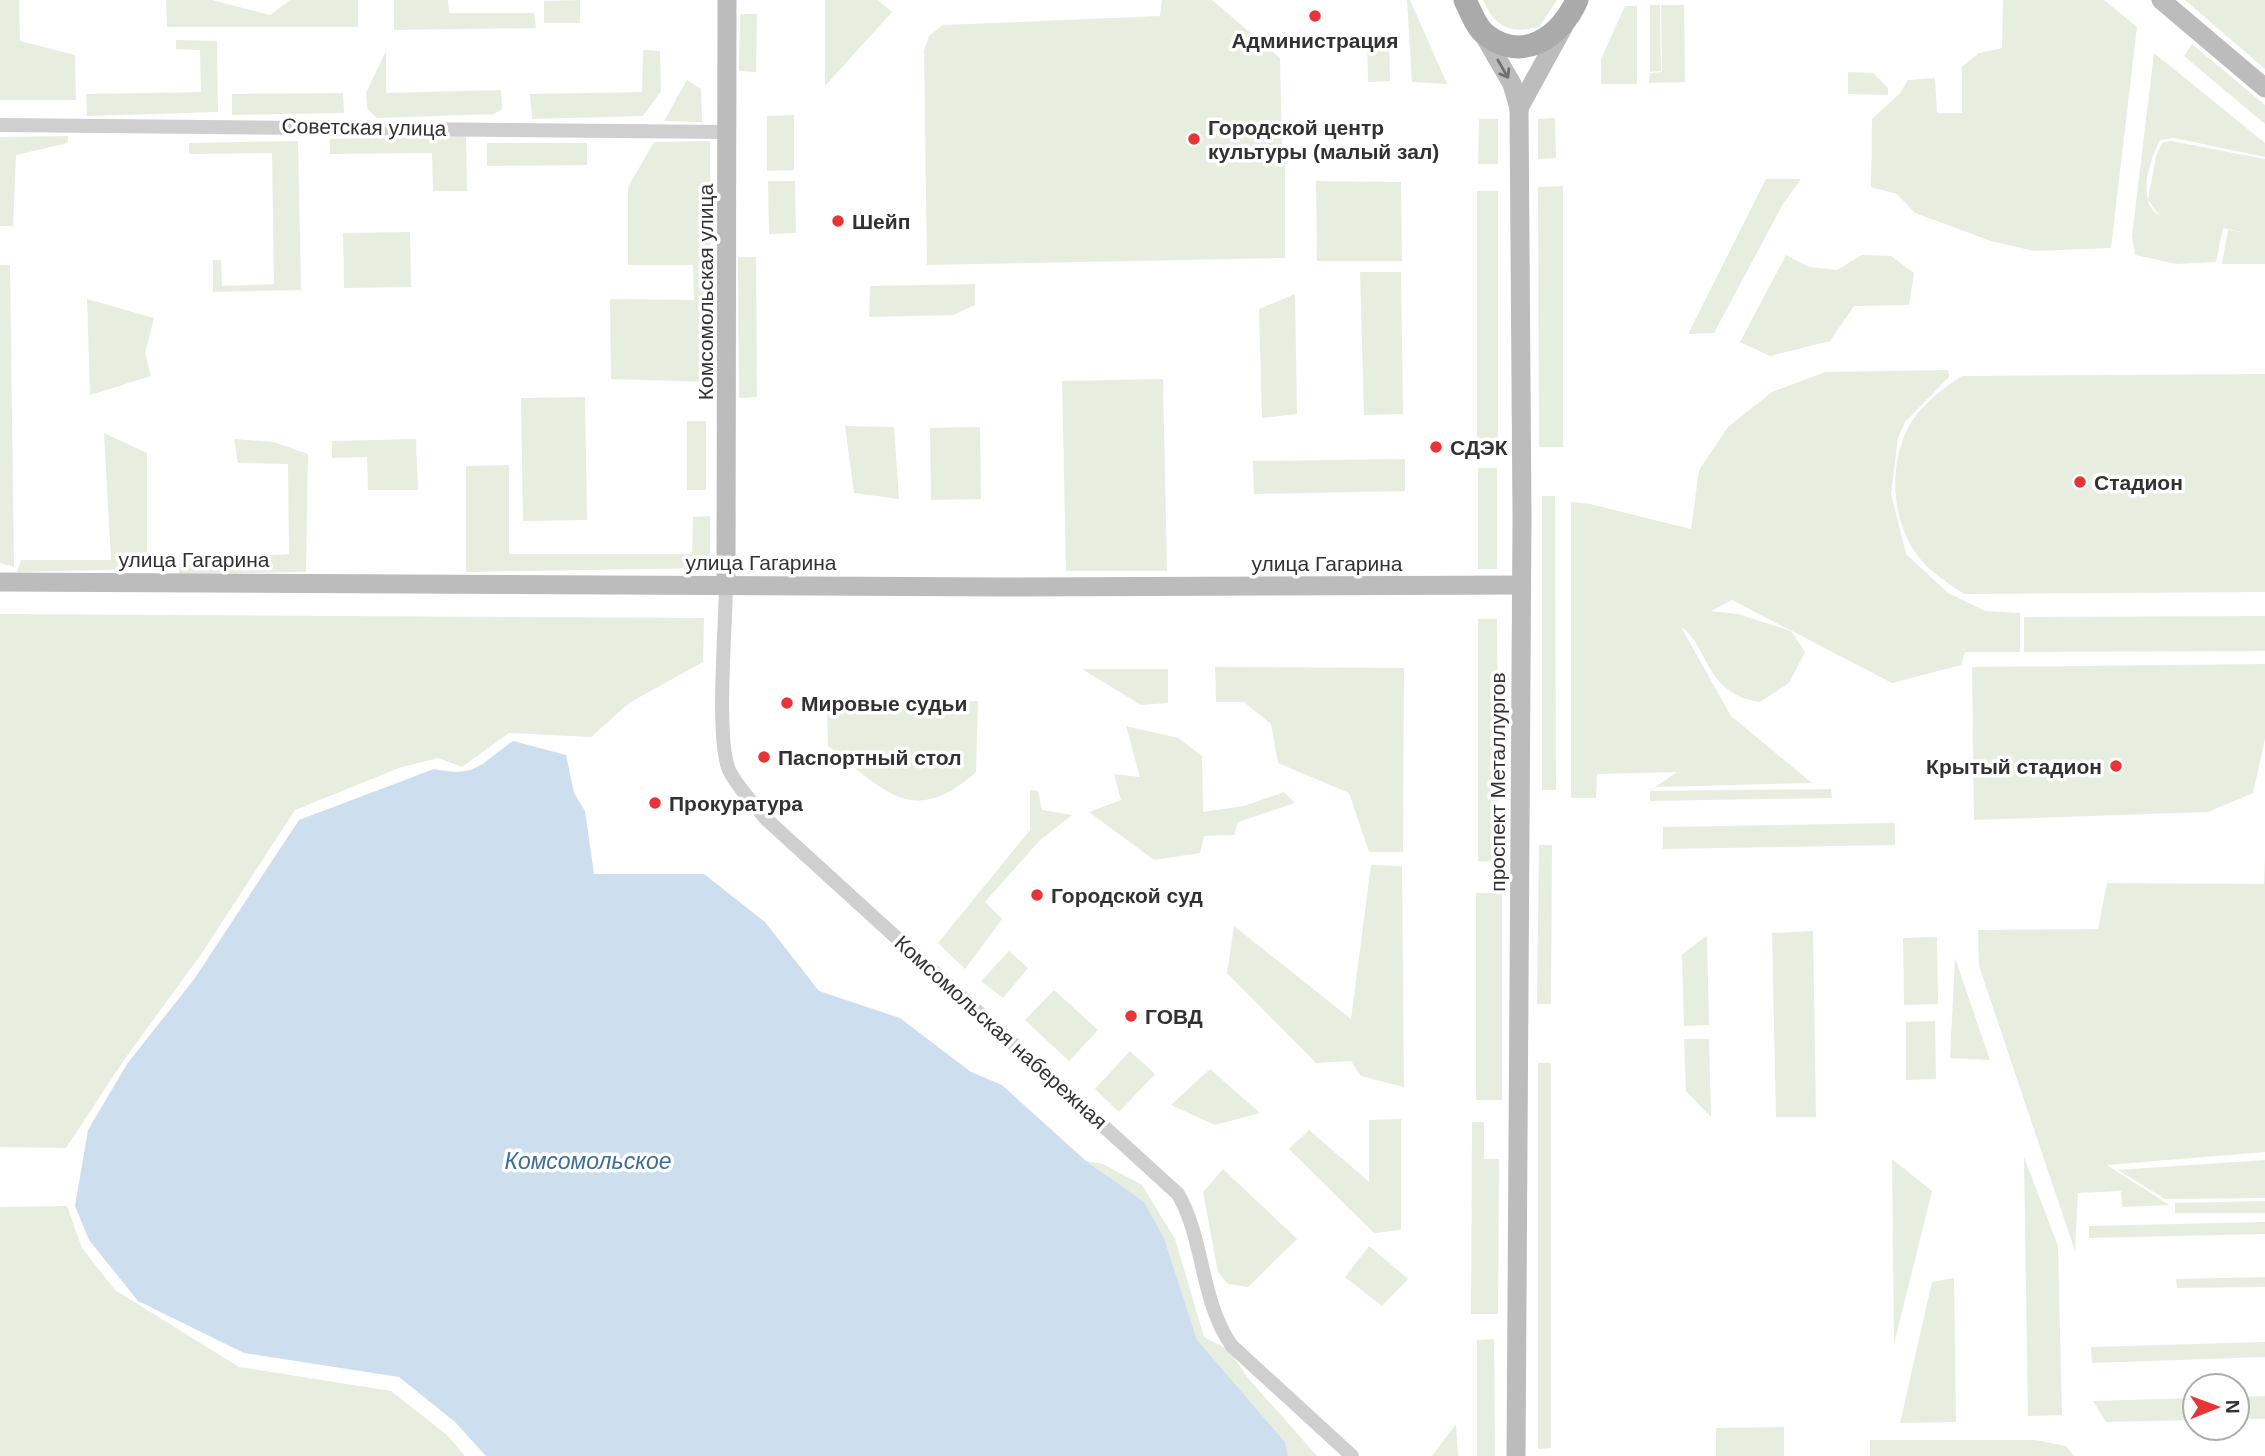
<svg xmlns="http://www.w3.org/2000/svg" width="2265" height="1456" font-family="Helvetica,sans-serif">
<style>
.green{fill:#e7eee0}
.water{fill:#cddfee}
.lines{fill:none;stroke-linecap:round;stroke-linejoin:round}
.street{stroke:#cfcfcf;stroke-width:14}
.secondary{stroke:#bcbcbc;stroke-width:19}
.primary{stroke:#aaa;stroke-width:23}
.oneway{stroke:#707070}
.poi-dot{fill:#e73537;stroke:#fff;stroke-width:2.5}
.labels{text-anchor:middle;dominant-baseline:central;stroke-width:7;stroke-linejoin:round;paint-order:stroke}
.poi-label{font-size:21px;font-weight:bold;fill:#323232;stroke:#fff;text-anchor:start}
.street-label{font-size:21px;fill:#323232;stroke:#fff}
.water-label{font-size:23px;font-style:italic;fill:#3e6e96;stroke:#fff}
</style>
<rect width="100%" height="100%" fill="#fff"/>
<g class="green">
<path d="M0 0H19L20 41 75 55 76 100H0Z"/>
<path d="M166 0H212L270 15 290 0H358V27H167Z"/>
<path d="M394 0H448L449 13H534L536 28 394 30Z"/>
<path d="M580 0V23H544V1Z"/>
<path d="M825 0H878L892 12 825 86Z"/>
<path d="M1162 0H1212L1280 58 1282 147 1285 153V258L927 265 924 51 929 36 943 25 1160 16Z"/>
<path d="M1407 0H1410L1447 84 1412 82Z"/>
<path d="M1483 0H1557L1539 27C1509 34 1496 28 1483 0Z"/>
<path d="M2003 0H2104L2137 27 2111 248 2034 251 1991 241 1915 213 1897 194 1871 187 1872 119 1900 93 1908 80 1935 78 1937 113H1962V67L1979 53 2002 48Z"/>
<path d="M2185 0H2265V69Z"/>
<path d="M1650 5H1660L1661 71 1650 72Z"/>
<path d="M1661 5H1684L1685 82 1649 83 1650 73 1662 72Z"/>
<path d="M1625 6H1637V84H1601V59Z"/>
<path d="M740 14H757L756 72 739 71Z"/>
<path d="M1367 39H1389L1390 81 1368 82Z"/>
<path d="M176 40 217 41 218 112 87 116 86 94 201 92 200 50 176 49Z"/>
<path d="M2192 44 2265 105V124L2184 56Z"/>
<path d="M643 50 660 51 661 91 643 116 532 119 530 94 642 92Z"/>
<path d="M386 51V93L501 90 502 109 494 114 377 118 367 108 366 93Z"/>
<path d="M2154 53 2265 143V157L2174 138 2160 140C2149 161 2136 203 2160 216L2148 200 2156 156 2162 143 2171 141 2265 159V264H2222L2228 230 2241 232 2223 228 2216 262 2177 264 2135 255 2132 236Z"/>
<path d="M1848 72 1873 73 1888 88V95L1848 94Z"/>
<path d="M687 80 701 89 702 122 664 121Z"/>
<path d="M343 93 344 113 232 115V94Z"/>
<path d="M794 115V170L767 171V116Z"/>
<path d="M1555 118 1556 158 1538 159V119Z"/>
<path d="M1479 119H1498V164H1478Z"/>
<path d="M68 136V143L16 155 13 226H0V137Z"/>
<path d="M466 136 467 191H433L432 153 330 154V139Z"/>
<path d="M298 141 301 290 213 292V260H221L222 286 274 284 272 153 189 154V143Z"/>
<path d="M710 141 711 382 611 379 610 299 694 300 693 265H628V187L654 142Z"/>
<path d="M487 143H587V165L487 166Z"/>
<path d="M1766 179H1801L1783 204 1714 333 1688 334Z"/>
<path d="M768 181H795L796 233 769 234Z"/>
<path d="M1316 181 1401 182 1402 261H1317Z"/>
<path d="M1563 186V447H1539L1538 187Z"/>
<rect x="1477" y="191" width="21" height="265"/>
<path d="M410 232 411 287 344 288 343 233Z"/>
<path d="M1786 255 1809 267 1837 270 1862 255 1891 256 1914 273 1909 305 1854 306 1830 341 1770 356 1740 342Z"/>
<path d="M738 257H756L757 397 739 398Z"/>
<path d="M0 265H10L14 567 0 563Z"/>
<path d="M1360 272H1401L1403 414 1364 415Z"/>
<path d="M975 284V305L953 315 869 317 870 286Z"/>
<path d="M1295 294 1297 414 1262 418 1259 309Z"/>
<path d="M87 299 154 318 145 353 151 376 90 395Z"/>
<path d="M1948 370 1949 377 1905 422 1898 438 1891 494 1906 554 1948 593 1985 611 2020 613V652H1965L1961 665 1892 683 1732 600 1711 611 1738 614 1791 631 1805 652 1789 683 1760 702C1704 694 1708 644 1681 627L1731 716 1812 783 1655 787 1677 772 1597 774 1596 798H1571V502L1590 504 1691 529 1699 470 1728 427 1772 392 1825 372Z"/>
<path d="M2265 374V592L1964 594C1954 587 1943 580 1933 572 1893 539 1885 473 1908 428 1920 405 1941 390 1962 376Z"/>
<path d="M1163 379 1167 571H1066L1062 381Z"/>
<path d="M585 397 587 520 523 521 521 398Z"/>
<rect x="687" y="421" width="19" height="69"/>
<path d="M845 426 894 427 899 499 854 493Z"/>
<path d="M980 427 981 499 931 500 930 428Z"/>
<path d="M104 433 147 453V569L17 572 21 560H111Z"/>
<path d="M234 439 274 442 308 454 306 572 179 574V561L289 554 288 464 238 463Z"/>
<path d="M416 439 418 490H368L367 457 332 458V441Z"/>
<path d="M1405 459V491L1254 494 1253 461Z"/>
<path d="M509 465V554H692L693 517 710 516V568L466 572V466Z"/>
<rect x="1478" y="468" width="19" height="101"/>
<path d="M1542 496H1555L1556 790H1542Z"/>
<path d="M0 614 704 618 703 662 629 703 591 737 509 733 462 767 438 758 399 768 295 810 202 953 124 1060 66 1148 0 1147Z"/>
<path d="M2265 616V651L2024 652V617Z"/>
<path d="M1478 619H1497L1499 862 1478 861Z"/>
<path d="M2265 664V739L2253 793 2208 812 1974 820 1972 667Z"/>
<path d="M1215 667 1404 668 1403 852H1369L1349 793 1278 763 1271 724 1244 702H1216Z"/>
<path d="M1082 669H1168V703L1141 705Z"/>
<path d="M978 701 976 772C912 830 882 788 828 746L827 704Z"/>
<path d="M1126 726 1178 738 1202 756 1203 812 1244 806 1284 792 1295 803 1238 822 1234 835 1204 836 1200 853 1154 860 1089 812 1121 800 1114 774 1140 777Z"/>
<path d="M1831 789 1832 798 1650 801V791Z"/>
<path d="M1030 790 1038 791 1042 810 1072 815 1039 841 985 902 1002 919 965 969 938 943 1030 830Z"/>
<path d="M1895 823V845L1663 849V827Z"/>
<path d="M1539 845H1552L1551 1004H1537Z"/>
<path d="M2265 857V1152L2107 1165 2169 1205 2122 1207 2121 1191 2078 1193 2075 1251 1979 966 1978 930 2098 929 2107 883 2264 884Z"/>
<path d="M1371 865 1402 866 1404 1087 1361 1076 1351 1061 1316 1063 1227 973 1234 926 1351 1019Z"/>
<rect x="1476" y="893" width="26" height="207"/>
<path d="M1813 931 1816 1117H1776L1772 933Z"/>
<path d="M1707 935 1709 1025 1684 1026 1682 955Z"/>
<path d="M1937 937 1938 1004 1904 1005 1903 938Z"/>
<path d="M1009 951 1028 968 1003 998 981 981Z"/>
<path d="M1955 958 1990 1060 1950 1058Z"/>
<path d="M1054 990 1098 1030 1069 1061 1025 1020Z"/>
<path d="M1935 1021 1936 1079 1906 1080V1022Z"/>
<path d="M1684 1039H1709L1711 1117 1686 1091Z"/>
<path d="M1130 1051 1155 1074 1119 1112 1095 1089Z"/>
<path d="M1538 1063H1551V1448L1538 1449Z"/>
<path d="M1210 1069 1260 1113 1215 1125 1171 1105Z"/>
<path d="M1401 1119V1230L1374 1233 1289 1149 1309 1130 1369 1182V1120Z"/>
<path d="M1472 1122H1484V1159H1499L1498 1314H1471Z"/>
<path d="M2024 1157 2058 1246 2062 1415 2028 1416Z"/>
<path d="M1892 1159 1932 1191 1894 1344Z"/>
<path d="M2265 1160V1198L2165 1199 2118 1170Z"/>
<path d="M1086 1161 1103 1164 1142 1185 1175 1239 1204 1337 1229 1350 1248 1378 1317 1456H1288L1285 1442 1197 1341 1164 1238 1110 1178Z"/>
<path d="M1223 1169 1297 1239 1248 1287 1228 1284 1218 1272 1203 1192Z"/>
<path d="M2265 1201V1213H2175V1203Z"/>
<path d="M67 1206 82 1248 115 1290 239 1367 391 1391 447 1435 465 1456H0V1207Z"/>
<path d="M2265 1222V1234L2089 1238V1226Z"/>
<path d="M1369 1246 1408 1279 1382 1306 1345 1277Z"/>
<path d="M2265 1277V1287L2177 1288 2176 1279Z"/>
<path d="M1954 1278 1956 1422 1900 1423 1932 1282Z"/>
<path d="M1494 1339 1495 1456H1477V1340Z"/>
<path d="M2265 1342V1357L2092 1363 2091 1347Z"/>
<path d="M2265 1396V1419H2237V1397Z"/>
<path d="M2195 1398V1420L2106 1422 2093 1401Z"/>
<path d="M1456 1424 1458 1456H1432Z"/>
<path d="M1784 1427V1456H1716V1428Z"/>
<path d="M1870 1440H2035L2066 1446 2074 1456H1870Z"/>
</g>
<path class="water" d="M513 741 566 755 574 793 585 811 594 874H704L765 922 819 991 900 1018 971 1072 1002 1085 1086 1161 1144 1202 1164 1238 1197 1340 1285 1442 1288 1456H486L455 1422 399 1377 244 1353 138 1301 89 1240 75 1206 88 1130 127 1064 195 978 299 820 434 769C477 778 480 764 513 741Z"/>
<g class="lines">
<g class="street">
<path d="M0 125 728 132"/>
<path d="M726 584C726 623 715 744 730 772 739 789 754 804 766 819L1178 1194C1205 1241 1200 1301 1232 1346L1352 1456"/>
</g>
<g class="secondary">
<path d="M2161 0 2265 88"/>
<path d="M1482 32 1512 84 1519 108 1522 518 1516 1456"/>
<path d="M1519 108 1564 26"/>
<path d="M0 582 1002 587 1521 585"/>
<path d="M726 584 727 0"/>
</g>
<path class="primary" d="M1465 0C1470 10 1476 27 1485 34 1522 64 1561 37 1577 0"/>
</g>
<defs><path id="oneway-shaft" d="M-6 0H5M1.5-3L5.5 0L1.5 3" fill="none" stroke-width="1.6" stroke-linecap="round" stroke-linejoin="round" transform="scale(1.75)"/></defs>
<use class="oneway" href="#oneway-shaft" transform="translate(1503 69) rotate(60)"/>
<g class="poi-dot">
<circle cx="1315" cy="16" r="7"/>
<circle cx="1194" cy="139" r="7"/>
<circle cx="838" cy="221" r="7"/>
<circle cx="1436" cy="447" r="7"/>
<circle cx="2080" cy="482" r="7"/>
<circle cx="787" cy="703" r="7"/>
<circle cx="764" cy="757" r="7"/>
<circle cx="2116" cy="766" r="7"/>
<circle cx="655" cy="803" r="7"/>
<circle cx="1037" cy="895" r="7"/>
<circle cx="1131" cy="1016" r="7"/>
</g>
<g class="labels">
<g class="poi-label">
<text x="1315" y="40" text-anchor="middle">Администрация</text>
<text x="1208" y="127">Городской центр<tspan x="1208" dy="24">культуры (малый зал)</tspan></text>
<text x="852" y="221">Шейп</text>
<text x="1450" y="447">СДЭК</text>
<text x="2094" y="482">Стадион</text>
<text x="801" y="703">Мировые судьи</text>
<text x="778" y="757">Паспортный стол</text>
<text x="2102" y="766" text-anchor="end">Крытый стадион</text>
<text x="669" y="803">Прокуратура</text>
<text x="1051" y="895">Городской суд</text>
<text x="1145" y="1016">ГОВД</text>
</g>
<g class="street-label">
<text transform="translate(364 127) rotate(1)">Советская улица</text>
<text transform="translate(705 292) rotate(-90)">Комсомольская улица</text>
<text x="194" y="559">улица Гагарина</text>
<text x="761" y="562">улица Гагарина</text>
<text x="1327" y="563">улица Гагарина</text>
<text transform="translate(1497 782) rotate(-90)">проспект Металлургов</text>
<text transform="translate(1001 1032) rotate(42)">Комсомольская набережная</text>
</g>
<g class="water-label">
<text x="588" y="1161">Комсомольское</text>
</g>
</g>
<g transform="translate(2216 1407) rotate(89)"><circle r="33" fill="#ffffff" stroke="#adadad" stroke-width="2"/>
<path d="M0-5L12 26L0 18L-12 26Z" fill="#e73537"/>
<text y="-10" font-size="19" font-weight="bold" text-anchor="middle" fill="#323232">N</text>
</g>
</svg>
